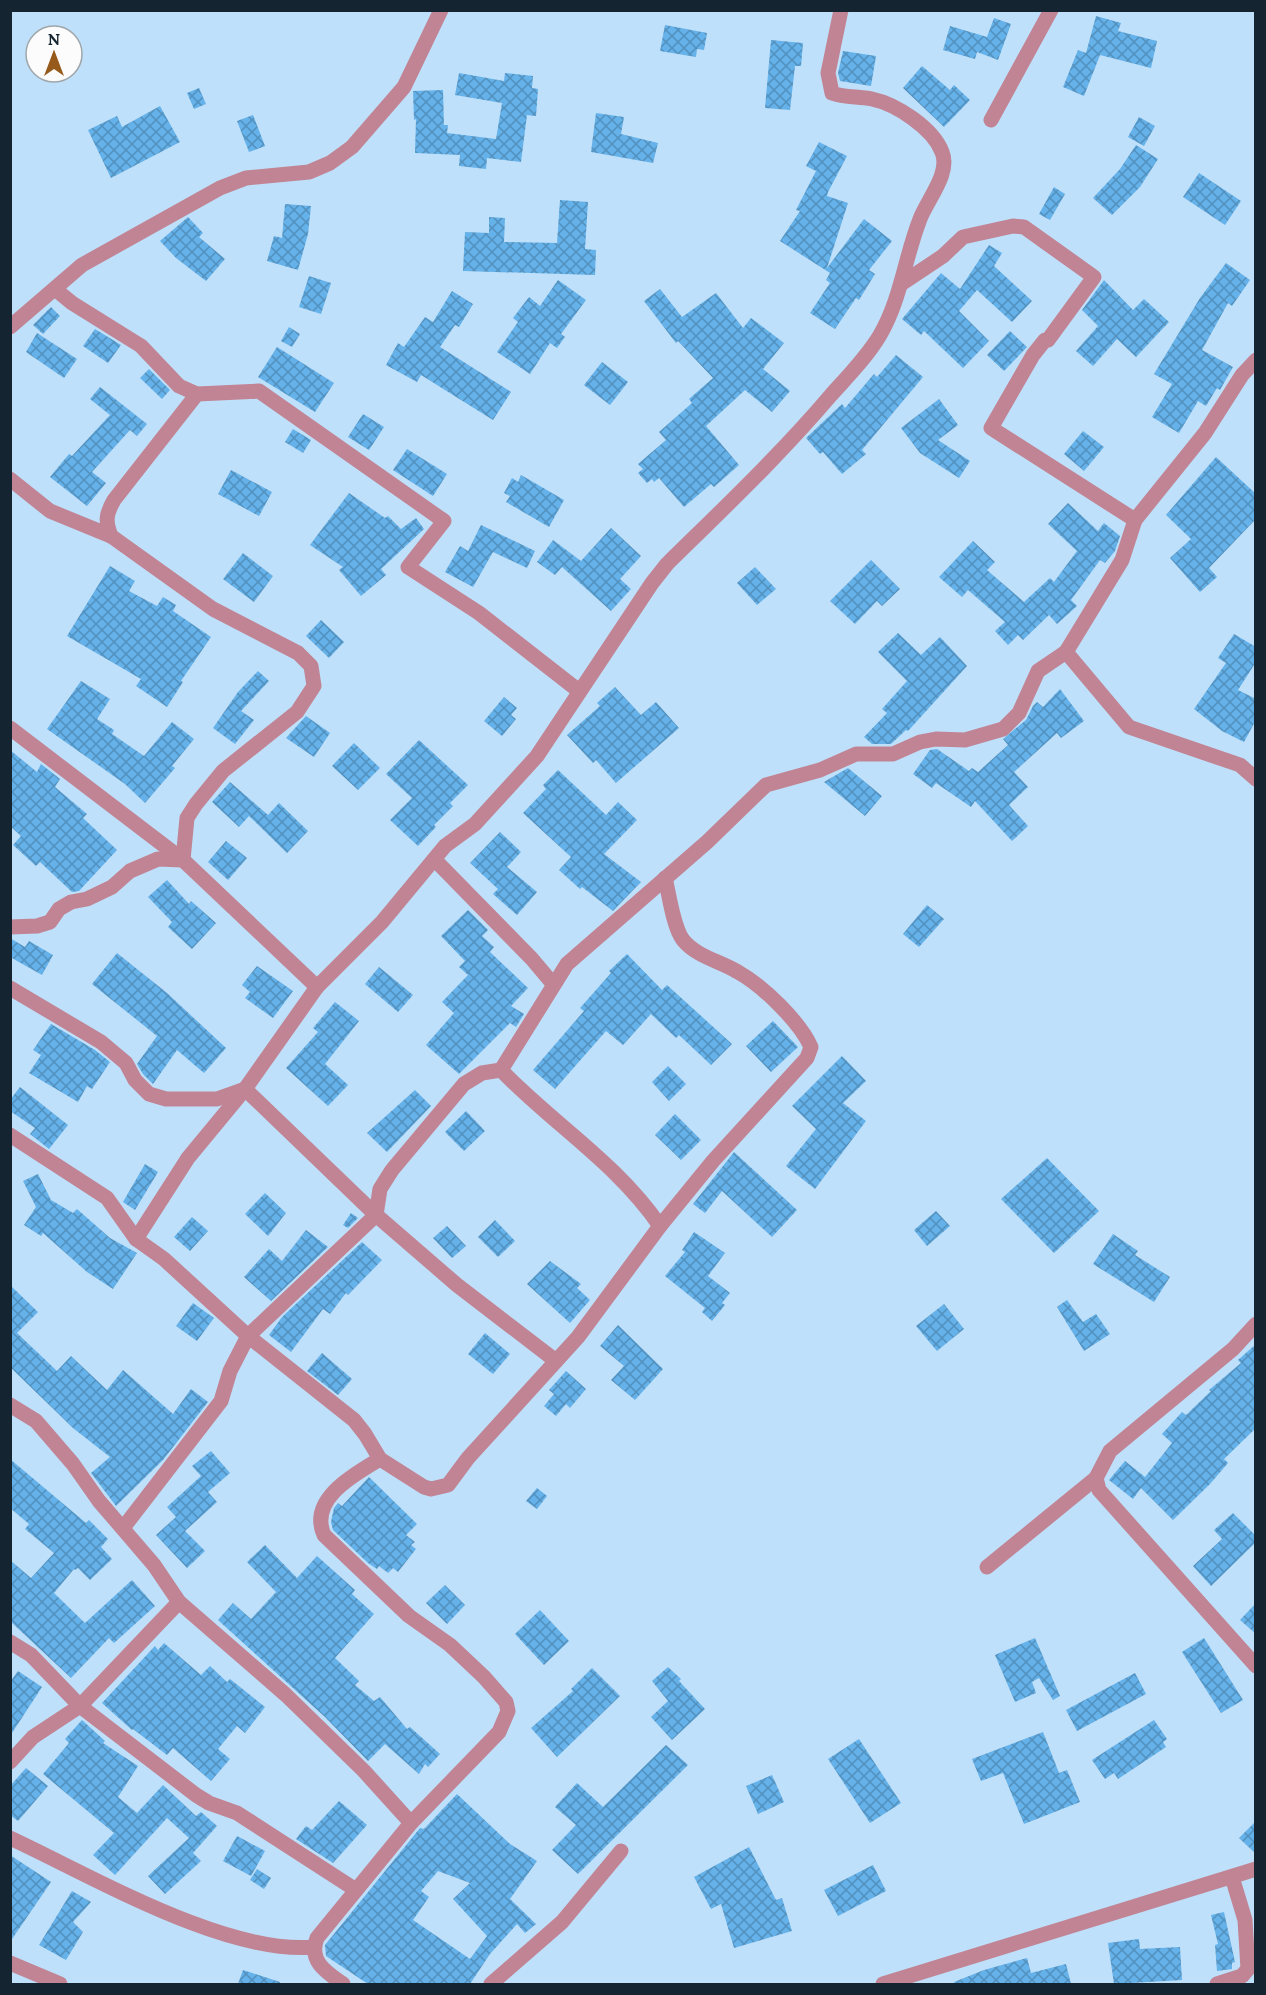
<svg xmlns="http://www.w3.org/2000/svg" width="1266" height="1995" font-family="Lora,serif">
<style>
.building{fill:url(#building-cross-hatch);fill-rule:evenodd}
.lines{fill:none;stroke-linecap:round;stroke-linejoin:round}
.minor{stroke:#c18494;stroke-width:15}
</style>
<defs>
<pattern id="building-cross-hatch" width="8" height="8" patternUnits="userSpaceOnUse" patternTransform="scale(1.5)"><rect width="8" height="8" fill="#65b1e9"/><path d="M0 0l8 8M0 8l8-8" fill="none" stroke="#5290bd"/></pattern>
</defs>
<rect width="100%" height="100%" fill="#bfe0fa"/>
<g class="building">
<path d="M1096 16 1121 23 1118 31 1157 41 1151 68 1100 55 1084 96 1063 87 1078 50 1086 53Z"/>
<path d="M994 18 1011 24 998 60 977 52 975 59 943 50 950 26 987 37Z"/>
<path d="M665 25 707 33 704 50 697 49 696 57 660 51Z"/>
<path d="M771 40 803 43 801 66H795L790 110 765 108Z"/>
<path d="M843 51 876 56 871 86 840 81 838 73Z"/>
<path d="M922 66 950 90 954 85 970 100 944 127 903 88Z"/>
<path d="M459 73 504 81 505 73 533 76 532 88 538 89 536 116 527 115 521 162 487 158 486 169 459 166 460 155 415 153 416 119 414 120 413 91 443 90 444 125H448L447 133 496 139 502 103 455 95Z"/>
<path d="M199 88 206 104 194 109 187 93Z"/>
<path d="M160 106 180 142 111 178 88 130 117 116 122 127Z"/>
<path d="M596 113 624 117 621 134 658 143 653 163 591 152Z"/>
<path d="M253 115 265 146 249 152 237 121Z"/>
<path d="M1139 117 1155 126 1144 146 1128 137Z"/>
<path d="M819 142 847 156 828 192 827 196 848 203 827 268 864 219 892 241 869 270 875 274 859 300 856 298 835 329 810 313 830 283 826 280 830 273 780 241 800 211 796 210 816 171 806 166Z"/>
<path d="M1136 145 1158 159 1140 187 1112 215 1093 198 1120 169Z"/>
<path d="M1199 173 1241 201 1225 225 1183 197Z"/>
<path d="M1054 187 1065 194 1050 220 1039 214Z"/>
<path d="M560 200 588 202 585 249 596 250 595 275 463 271 465 232 489 233V217L505 218 504 242 557 243Z"/>
<path d="M285 204 311 206 308 234 298 270 267 261 274 236 282 238Z"/>
<path d="M188 217 203 233 199 237 225 259 206 281 176 258 160 241Z"/>
<path d="M989 245 1002 253 994 266 1032 301 1012 322 977 290 959 311 989 341 963 368 924 331 921 335 902 319 941 273 960 289Z"/>
<path d="M1226 263 1250 280 1232 306 1228 303 1202 350 1233 367 1220 390 1217 388 1206 406 1198 401 1179 433 1152 417 1172 384 1154 374 1200 298Z"/>
<path d="M309 276 331 283 321 314 299 307Z"/>
<path d="M558 280 586 300 561 334 565 337 557 348 550 343 530 374 497 352 518 322 513 318 529 297 540 306Z"/>
<path d="M1104 280 1133 310 1144 299 1169 322 1136 357 1117 339 1093 366 1076 351 1098 326 1082 310Z"/>
<path d="M660 289 682 317 716 293 743 328 751 318 784 343 763 369 790 391 772 412 745 390 706 426 739 465 714 487 711 484 684 507 659 478 654 482 652 479 647 483 638 473 643 469 638 464 666 440 659 432 692 403 689 399 713 378 678 341 676 343 644 301Z"/>
<path d="M452 291 473 304 459 327 455 325 440 347 511 392 493 420 421 375 417 382 386 365 398 343 404 347 425 317 433 322Z"/>
<path d="M51 307 60 316 43 334 33 325Z"/>
<path d="M289 327 300 334 292 347 281 341Z"/>
<path d="M95 329 121 345 108 363 83 346Z"/>
<path d="M1010 331 1027 347 1004 371 987 355Z"/>
<path d="M37 333 77 359 64 378 26 352Z"/>
<path d="M277 347 334 383 315 412 258 377Z"/>
<path d="M896 355 923 377 862 450 866 454 842 474 823 452 820 454 806 438 842 404 845 408 874 374 877 377Z"/>
<path d="M602 362 628 382 610 405 584 385Z"/>
<path d="M149 369 170 390 162 399 140 378Z"/>
<path d="M100 387 147 424 137 436 130 430 92 472 106 483 87 506 50 477 69 454 72 456 110 415 90 399Z"/>
<path d="M939 399 958 425 938 440 970 461 959 478 920 453 901 428Z"/>
<path d="M363 414 384 427 369 450 348 437Z"/>
<path d="M293 429 311 440 303 453 285 442Z"/>
<path d="M1083 431 1104 447 1084 471 1064 454Z"/>
<path d="M407 449 447 474 433 496 393 470Z"/>
<path d="M1216 457 1256 494V519L1209 568 1217 577 1200 592 1170 558 1191 539 1166 515Z"/>
<path d="M231 470 272 492 259 516 218 494Z"/>
<path d="M521 475 564 500 549 527 506 502 510 496 504 493 512 478 518 482Z"/>
<path d="M349 493 385 518 388 516 401 529 416 518 424 529 381 569 386 575 361 596 339 570 343 567 310 545Z"/>
<path d="M1068 503 1098 531 1104 523 1120 536 1115 551 1105 563 1100 560 1071 600 1077 606 1057 624 1049 615 1023 640 1018 635 1008 645 995 631 1005 622 968 590 962 597 939 577 973 541 995 562 987 570 1024 602 1050 578 1054 582 1077 551 1048 524Z"/>
<path d="M481 525 535 551 527 568 493 552 473 587 445 572 460 546 468 551Z"/>
<path d="M611 528 641 556 620 579 631 589 611 611 562 567 555 575 537 562 553 540 581 561Z"/>
<path d="M243 553 273 576 254 602 223 579Z"/>
<path d="M871 560 900 589 882 606 877 601 855 624 830 601Z"/>
<path d="M110 566 135 581 129 591 157 606 163 597 176 605 173 611 211 637 181 681 183 682 167 707 136 686 141 679 67 636Z"/>
<path d="M755 567 776 589 757 605 737 583Z"/>
<path d="M321 620 344 642 329 658 306 636Z"/>
<path d="M898 633 921 655 940 637 967 666 908 731 906 730 891 744H872L864 737 887 713 882 709 907 681 878 652Z"/>
<path d="M1234 634 1256 647V662L1238 690 1256 699V720L1244 742 1222 731 1194 709 1226 663 1218 658Z"/>
<path d="M258 671 269 681 241 711 254 720 235 744 213 728 238 692Z"/>
<path d="M81 681 110 699 97 719 114 730 112 734 144 756 172 722 194 739 172 766 175 768 145 803 125 784 47 729Z"/>
<path d="M615 687 641 715 656 702 679 728 616 783 596 760 593 763 567 735 600 706 597 703Z"/>
<path d="M1060 689 1084 721 1061 738 1057 733 1014 772 1028 787 1009 805 1028 826 1012 841 975 801 971 807 936 783 932 788 913 774 930 750 937 749 969 771 972 768 978 772 1008 745 1003 739 1026 720 1033 706 1037 702 1043 707Z"/>
<path d="M504 697 517 708 511 715 516 719 502 736 484 721Z"/>
<path d="M306 716 330 733 314 757 286 738Z"/>
<path d="M419 740 468 785 450 803 453 806 434 825 436 827 418 846 390 820 412 798 386 774Z"/>
<path d="M354 743 380 768 358 790 332 766Z"/>
<path d="M10 750 37 772 41 764 60 779 55 787 87 814 83 818 117 850 79 891 72 892 40 862 36 866 13 845 21 836 10 826Z"/>
<path d="M848 768 882 796 865 816 824 782Z"/>
<path d="M558 770 606 815 618 802 637 820 604 854 641 882 613 911 582 887 580 889 559 870 571 857 523 813 546 789 543 785Z"/>
<path d="M230 782 268 815 279 803 308 831 287 853 249 816 239 827 212 802Z"/>
<path d="M500 832 521 852 507 867 537 892 517 915 493 894 498 889 470 863Z"/>
<path d="M226 841 247 858 228 880 208 862Z"/>
<path d="M167 880 189 904 191 901 216 923 192 949 168 927 172 922 148 897Z"/>
<path d="M927 905 944 919 919 947 903 934Z"/>
<path d="M468 910 488 930 482 936 494 947 490 952 528 988 511 1006 524 1014 516 1027 510 1023 459 1074 426 1045 454 1013 442 1002 468 975 459 967 465 961 441 936Z"/>
<path d="M10 938 25 947 29 941 53 955 42 975 10 957Z"/>
<path d="M117 953 167 993 226 1048 204 1073 177 1050 153 1084 143 1074 137 1064 157 1036 92 984Z"/>
<path d="M627 954 662 990 667 985 732 1044 711 1065 679 1035 676 1038 651 1014 623 1045 606 1031 555 1089 533 1070 584 1011 580 1008 611 973 609 971Z"/>
<path d="M257 966 293 991 273 1018 245 998 250 992 242 985Z"/>
<path d="M379 967 413 995 398 1012 365 984Z"/>
<path d="M335 1002 359 1021 325 1064 348 1085 328 1106 286 1068 318 1032 313 1028Z"/>
<path d="M773 1021 798 1047 771 1072 746 1046Z"/>
<path d="M51 1024 95 1050 110 1062 92 1089 87 1086 78 1102 29 1073 41 1055 33 1050Z"/>
<path d="M842 1056 866 1081 843 1103 866 1121 815 1189 786 1166 816 1129 792 1106Z"/>
<path d="M668 1066 686 1084 669 1101 652 1082Z"/>
<path d="M20 1087 68 1125 49 1149 30 1134 35 1128 10 1111V1100Z"/>
<path d="M415 1090 431 1106 387 1152 367 1133Z"/>
<path d="M466 1111 485 1131 464 1151 445 1132Z"/>
<path d="M675 1114 701 1140 681 1160 655 1135Z"/>
<path d="M734 1152 797 1210 772 1237 722 1191 705 1213 693 1204Z"/>
<path d="M1047 1158 1099 1211 1054 1253 1001 1199Z"/>
<path d="M145 1164 158 1172 135 1210 123 1202Z"/>
<path d="M38 1174 51 1200 73 1213 77 1209 110 1238 137 1253 113 1289 87 1272 43 1233 41 1236 24 1225 36 1207 23 1181Z"/>
<path d="M265 1193 286 1213 268 1236 245 1214Z"/>
<path d="M936 1211 950 1226 927 1246 914 1230Z"/>
<path d="M351 1213 358 1218 348 1228 343 1225Z"/>
<path d="M192 1217 208 1231 190 1251 174 1237Z"/>
<path d="M495 1220 515 1241 498 1257 478 1237Z"/>
<path d="M447 1226 466 1246 452 1258 433 1238Z"/>
<path d="M306 1230 328 1247 271 1301 244 1277 269 1249 282 1261Z"/>
<path d="M694 1232 725 1253 708 1276 730 1293 722 1303 725 1305 712 1321 702 1312 705 1308 665 1276 685 1252 682 1250Z"/>
<path d="M1113 1234 1138 1251 1135 1255 1170 1277 1154 1302 1093 1264Z"/>
<path d="M362 1242 382 1260 348 1295 346 1293 330 1314 323 1309 291 1352 269 1335 282 1317Z"/>
<path d="M550 1261 581 1284 577 1288 590 1300 570 1323 527 1284Z"/>
<path d="M10 1285 38 1312 17 1333 57 1371 71 1356 107 1390 123 1370 173 1414 191 1389 208 1402 163 1460 116 1506 91 1473 110 1457 73 1428 10 1367Z"/>
<path d="M1067 1300 1083 1322 1096 1314 1110 1334 1084 1351 1057 1307Z"/>
<path d="M193 1303 214 1318 197 1341 176 1326Z"/>
<path d="M944 1304 964 1329 937 1351 916 1326Z"/>
<path d="M618 1325 663 1369 635 1400 611 1380 624 1366 600 1346Z"/>
<path d="M485 1333 510 1354 493 1374 468 1354Z"/>
<path d="M1256 1344V1428L1224 1459 1228 1463 1210 1484 1173 1520 1141 1488 1133 1499 1109 1480 1125 1461 1145 1477 1172 1443 1162 1434 1182 1412 1186 1415 1211 1391 1209 1390 1241 1363 1238 1360Z"/>
<path d="M322 1353 352 1379 338 1395 307 1371Z"/>
<path d="M566 1371 586 1389 570 1408 566 1404 556 1416 544 1406 554 1394 549 1390Z"/>
<path d="M211 1451 230 1473 208 1492 217 1502 185 1531 205 1551 187 1568 156 1535 176 1517 167 1507 201 1476 192 1466Z"/>
<path d="M10 1459 86 1523 89 1520 108 1539 101 1547 112 1559 90 1580 78 1568 75 1570 74 1569 54 1593 85 1623 132 1580 155 1606 114 1643 109 1638 71 1678 10 1621V1560L31 1578 54 1553 25 1529 29 1524 10 1508Z"/>
<path d="M369 1477 417 1524 406 1535 415 1542 411 1545 416 1549 398 1572 393 1568 388 1573 379 1566 377 1569 368 1563 333 1530 331 1522 334 1508 338 1503 342 1506Z"/>
<path d="M537 1488 547 1496 537 1509 526 1501Z"/>
<path d="M1233 1513 1256 1536V1542L1211 1586 1193 1566 1222 1539 1214 1530Z"/>
<path d="M265 1545 297 1578 317 1556 355 1590 352 1594 374 1614 335 1658 359 1681 355 1685 374 1701 380 1697 407 1729 410 1727 440 1754 428 1767 425 1764 419 1774 385 1744 368 1761 325 1717 218 1620 233 1603 251 1619 276 1592 247 1562Z"/>
<path d="M445 1585 465 1605 447 1624 426 1603Z"/>
<path d="M1256 1603V1634L1240 1620Z"/>
<path d="M540 1610 569 1641 544 1665 515 1634Z"/>
<path d="M1035 1638 1060 1696 1053 1700 1039 1678 1032 1682 1036 1693 1015 1702 995 1655Z"/>
<path d="M1204 1638 1243 1700 1221 1713 1182 1652Z"/>
<path d="M164 1643 201 1675 210 1666 227 1682 230 1679 265 1707 245 1733 237 1726 218 1749 230 1759 211 1781 173 1748 167 1755 133 1729 132 1730 102 1703 155 1646 158 1650Z"/>
<path d="M668 1667 681 1679 679 1681 705 1709 672 1740 651 1717 668 1701 652 1681Z"/>
<path d="M592 1668 620 1696 557 1757 531 1728 573 1691 571 1689Z"/>
<path d="M18 1671 42 1687 10 1736V1682Z"/>
<path d="M1135 1673 1146 1694 1077 1731 1066 1710Z"/>
<path d="M82 1720 105 1741 103 1743 138 1766 118 1797 137 1813 163 1785 196 1816 201 1812 217 1826 193 1853 201 1861 165 1894 148 1876 189 1838 167 1818 115 1875 93 1855 114 1833 43 1774 69 1743 65 1739Z"/>
<path d="M1154 1720 1167 1739 1163 1742 1166 1747 1118 1779 1114 1773 1105 1779 1092 1760Z"/>
<path d="M1043 1732 1059 1773 1067 1770 1080 1802 1024 1824 1003 1773 981 1781 972 1759Z"/>
<path d="M859 1739 901 1803 870 1823 828 1759Z"/>
<path d="M666 1745 688 1765 578 1874 552 1850 576 1825 555 1807 577 1783 603 1807Z"/>
<path d="M26 1768 48 1786 18 1821 10 1815V1786Z"/>
<path d="M772 1775 784 1802 758 1814 746 1786Z"/>
<path d="M457 1794 510 1844 537 1861 510 1899 536 1924 525 1933 517 1924 490 1954 470 1984H368L326 1956 325 1945 420 1828 424 1829ZM438 1871 470 1883 453 1899 487 1936 470 1959 413 1920 429 1897 421 1891Z"/>
<path d="M339 1801 367 1825 333 1863 296 1839 306 1826 312 1830Z"/>
<path d="M1256 1821V1854L1239 1838Z"/>
<path d="M237 1836 265 1851 251 1876 223 1861Z"/>
<path d="M749 1847 776 1900 782 1898 792 1931 734 1948 721 1904 711 1909 694 1877Z"/>
<path d="M10 1855 51 1882 10 1942Z"/>
<path d="M873 1865 886 1891 838 1916 824 1890Z"/>
<path d="M257 1869 271 1878 264 1889 250 1880Z"/>
<path d="M72 1891 91 1902 73 1922 83 1932 66 1960 39 1945Z"/>
<path d="M1224 1912 1235 1962 1232 1963V1969L1217 1971 1215 1945 1218 1944 1211 1915Z"/>
<path d="M1139 1939 1140 1949 1180 1947 1182 1980 1114 1984 1108 1943Z"/>
<path d="M1027 1958 1031 1973 1066 1964 1071 1984H955L954 1982 984 1970Z"/>
<path d="M243 1970 280 1982V1984H238Z"/>
</g>
<g class="lines">
<g class="minor">
<path d="M991 120 1051 10"/>
<path d="M901 284 943 256 963 237 1013 226 1024 227 1094 277 1048 340H1045L1033 355 991 428 1135 520"/>
<path d="M55 289 72 303 141 346 179 386 197 394 259 391 444 521 408 567 479 613 579 691"/>
<path d="M10 327 82 265 220 188 246 178 309 172 330 163 352 147 404 87 441 10"/>
<path d="M10 479 50 511 111 536"/>
<path d="M1066 652 1122 560 1135 520 1205 433 1242 375 1256 360"/>
<path d="M10 728 183 860 317 987"/>
<path d="M435 860 532 959 553 984"/>
<path d="M10 927 37 926 50 922 59 909 71 902 87 899 112 887 130 871 158 859 183 860 187 818 196 804 223 771 297 712 314 686 311 666 298 653 213 609 111 536C105 521 106 514 114 500L197 394"/>
<path d="M10 988 101 1042 126 1063 135 1080 149 1094 166 1099H217L245 1089 376 1215 457 1285 556 1361"/>
<path d="M10 1135 107 1198 136 1239 164 1259 248 1336 354 1420 365 1434 380 1459 424 1487 431 1489 448 1485 468 1458 578 1337 660 1226 713 1161 807 1058 811 1047C800 1022 763 986 738 972 720 961 697 957 683 940 673 927 669 893 665 878"/>
<path d="M660 1226C617 1163 553 1124 501 1070L567 964 707 842 766 785 820 770 856 754H893L920 742 936 739 965 740 1003 729 1019 713 1038 671 1066 652 1129 727 1240 765 1256 779"/>
<path d="M136 1239 188 1158 245 1089 317 987 382 922 445 846 475 824 537 756 652 583 667 564C723 509 780 455 831 395 848 376 867 357 880 335 901 299 905 257 920 219 927 200 951 173 942 152 933 128 896 104 872 99 858 96 845 98 832 93L828 73 841 10"/>
<path d="M1256 1324 1233 1349 1110 1451 1096 1478 1099 1490 1256 1666"/>
<path d="M10 1405 36 1421 73 1464 99 1501 154 1565 179 1602 286 1695 364 1771 411 1823"/>
<path d="M123 1528 221 1401 230 1371 248 1336 376 1215 380 1189 392 1170 464 1084 482 1073 501 1070"/>
<path d="M987 1567 1096 1478"/>
<path d="M10 1642 31 1655 80 1706 196 1795 209 1803 237 1813 356 1890"/>
<path d="M10 1762 33 1737 80 1706 179 1602"/>
<path d="M10 1838C92 1876 225 1955 314 1947"/>
<path d="M10 1963 60 1984"/>
<path d="M343 1984C326 1972 308 1961 317 1938L411 1823 499 1732 508 1711 506 1702 484 1677 450 1645 409 1616 324 1535C308 1499 355 1474 380 1459"/>
<path d="M491 1984 562 1922 621 1851"/>
<path d="M883 1984 1256 1869"/>
<path d="M1217 1984 1242 1976 1248 1969 1245 1920 1232 1877"/>
</g>
</g>
<rect width="1266" height="1995" fill="none" stroke="#142430" stroke-width="24"/>
<g transform="translate(54 54)"><circle r="28" fill="#fcfcfc" stroke="#9fa6aa" stroke-width="1.5"/>
<path d="M0-4.5L10 22L0 15L-10 22Z" fill="#965a1b"/>
<text y="-9" font-size="16" font-weight="bold" text-anchor="middle" fill="#142430">N</text>
</g>
</svg>
